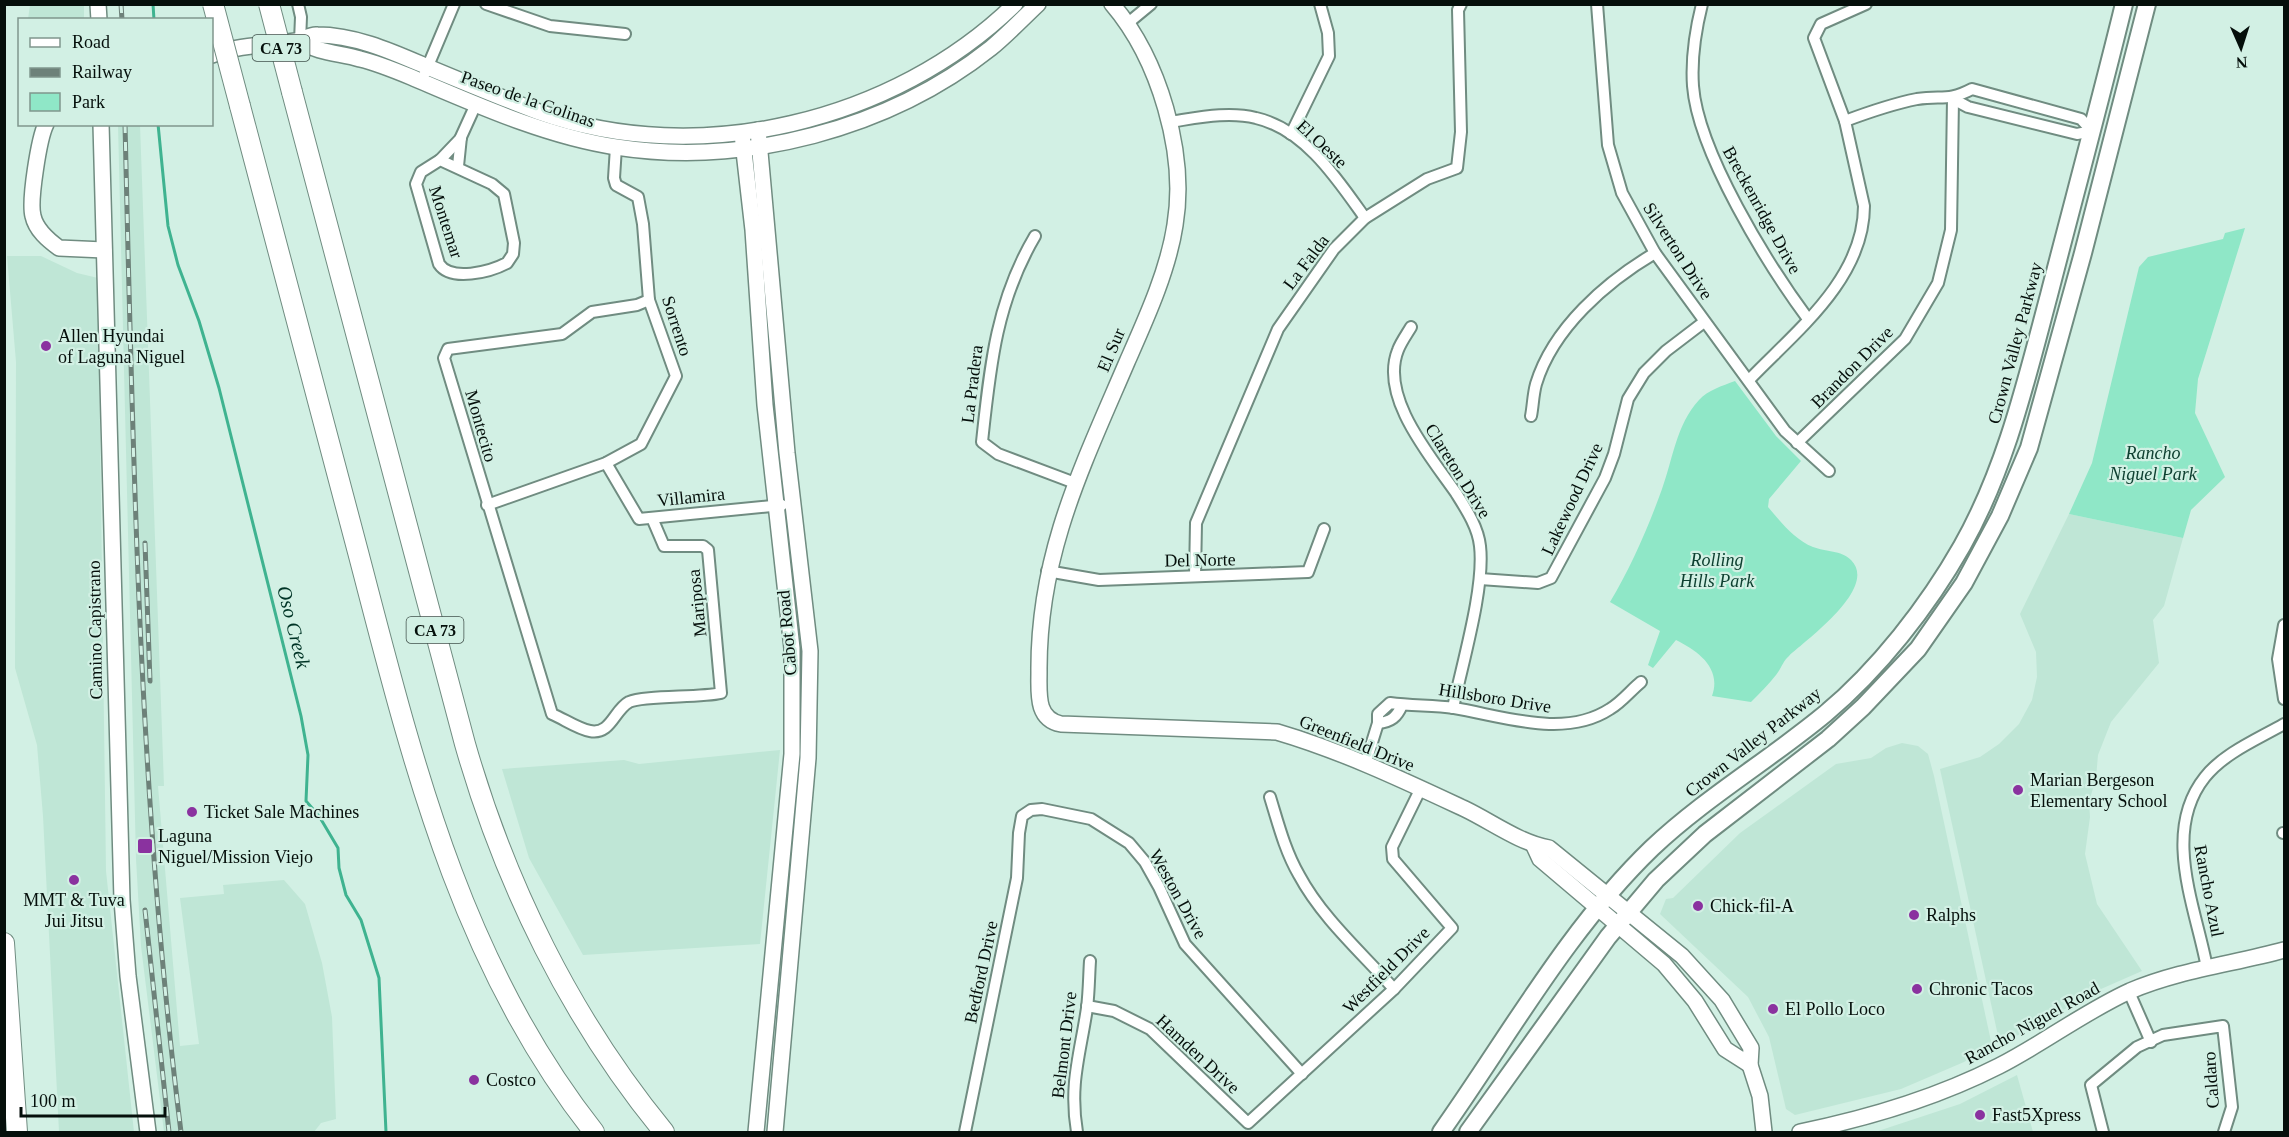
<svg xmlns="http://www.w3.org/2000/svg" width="2289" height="1137" font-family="Georgia,serif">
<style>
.built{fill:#bfe6d6}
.green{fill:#8fe7c7}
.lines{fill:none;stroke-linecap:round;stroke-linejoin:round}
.stream{stroke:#3fb390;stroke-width:3}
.street-casing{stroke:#708c81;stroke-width:14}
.secondary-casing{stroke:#708c81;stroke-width:18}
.primary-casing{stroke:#708c81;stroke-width:20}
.highway-casing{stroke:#708c81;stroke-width:22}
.street{stroke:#fff;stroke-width:10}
.secondary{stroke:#fff;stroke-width:15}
.primary{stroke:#fff;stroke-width:16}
.highway{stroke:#fff;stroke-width:20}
.rail-casing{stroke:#6d8179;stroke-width:5}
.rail{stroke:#d2f0e4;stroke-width:3;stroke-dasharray:9;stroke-linecap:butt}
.highway-bridge-casing{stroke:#708c81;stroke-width:22;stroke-linecap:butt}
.highway-bridge{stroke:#fff;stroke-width:20}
.poi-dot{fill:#8a329f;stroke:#d2f0e4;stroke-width:2}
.labels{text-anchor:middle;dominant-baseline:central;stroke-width:4.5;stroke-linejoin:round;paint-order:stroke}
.shield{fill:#d2f0e4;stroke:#42524c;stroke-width:1.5}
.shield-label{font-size:16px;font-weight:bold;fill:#050f0b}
.street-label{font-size:18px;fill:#050f0b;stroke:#d2f0e4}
.poi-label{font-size:18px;fill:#050f0b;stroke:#d2f0e4;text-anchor:start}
.park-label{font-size:18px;font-style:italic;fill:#0e4031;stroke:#d2f0e4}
.water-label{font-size:20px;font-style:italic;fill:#003426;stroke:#d2f0e4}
</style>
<rect width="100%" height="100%" fill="#d2f0e4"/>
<g class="built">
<path d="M30 5H84V19H28Z"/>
<path d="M118 125H140L164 786H158L180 1046 199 1044 180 898 224 894 223 885 284 880 305 904 322 963 332 1017 336 1119 321 1123 314 1132H164L141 946 136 859Z"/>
<path d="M7 256H41L77 273 98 278 106 871 134 1132H59L43 816 37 745 15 668 16 362Z"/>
<path d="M2069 514 2183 538 2164 606 2153 620 2159 663 2111 722 2098 755 2096 778 2089 802 2090 817 2085 854 2097 904 2142 971 2101 989 2000 1045 1940 769 1980 757 1999 744 2019 724 2032 700 2037 677 2036 652 2020 614Z"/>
<path d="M1902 743 1918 746 1928 754 1934 776 1992 1046 1964 1062 1901 1089 1795 1115 1786 1109 1769 1037 1748 997 1660 914 1666 899 1673 898 1740 833 1836 764 1871 758 1886 748Z"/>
<path d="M780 750 760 944 583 955 529 858 502 769 624 760 639 764Z"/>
<path d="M2017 1075 2033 1132H1875L1960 1104Z"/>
</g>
<g class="green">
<path d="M2245 228 2198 379 2195 413 2225 477 2191 510 2183 538 2069 514 2092 463 2139 267 2148 257 2223 239 2225 233Z"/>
<path d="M1735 381 1776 436 1801 461 1769 499 1768 507C1781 522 1794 539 1813 547 1826 552 1841 550 1851 560 1879 588 1806 640 1789 656 1783 661 1781 669 1776 675 1769 684 1760 693 1751 702L1712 696C1722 668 1698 651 1676 640L1653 668 1648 665 1660 631 1610 602C1631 567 1648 528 1662 489 1673 459 1676 425 1699 400 1708 390 1722 386 1735 381Z"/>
</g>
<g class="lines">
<g class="stream">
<path d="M153 4 154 20"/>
<path d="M158 124 168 226 178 265 199 321 219 388 301 716 308 755 306 801 319 816 338 848 339 868 346 895 361 920 379 978 386 1132"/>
</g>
<defs>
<g id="street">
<path d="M298 4 301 17 300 41"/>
<path d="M486 4 550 26 625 34"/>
<path d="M1597 4 1608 145 1622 193 1655 253 1785 431 1829 471"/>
<path d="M1702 4C1695 32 1691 57 1693 86 1698 152 1768 265 1808 319"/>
<path d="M1128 23 1151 4"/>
<path d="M425 73 454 4"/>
<path d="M1953 99 1968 107 2077 134 2092 131"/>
<path d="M1845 121C1869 112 1892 104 1917 99 1942 95 1947 102 1972 89L2081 119 2092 131"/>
<path d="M1169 122C1197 118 1228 111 1256 118 1305 129 1338 180 1365 218"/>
<path d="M1291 134 1329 56 1328 33 1320 4"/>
<path d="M440 160 492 184 504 194 514 243 513 254 507 263C490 272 451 282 439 264L416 184 421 172Z"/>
<path d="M440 160 461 138"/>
<path d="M458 166 461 137 476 104"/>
<path d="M1035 236C996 302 990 367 982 442L998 454 1075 483"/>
<path d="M649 300 637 305 592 312 562 334 448 349 444 358 552 714C564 719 578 729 590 731 611 735 614 710 629 702 644 695 700 698 721 693L708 550 703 546H664L652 518"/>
<path d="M1411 327C1407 334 1401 342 1398 350 1379 397 1431 457 1456 493 1466 509 1478 527 1480 546 1485 588 1462 664 1453 708"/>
<path d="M1749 380C1795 332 1864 279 1864 206L1845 121 1814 38 1821 24 1866 4"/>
<path d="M1531 416C1533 406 1533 395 1536 384 1553 328 1606 282 1655 253"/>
<path d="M1797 443 1905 339 1938 283 1951 230 1953 99"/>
<path d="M606 463 639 519 782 505"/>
<path d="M487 505 606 463 641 444 676 376 649 300 643 224 638 197 616 185 614 178 616 147"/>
<path d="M1047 571 1099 580 1308 572 1324 529"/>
<path d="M1195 576 1196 523 1278 329 1334 249 1365 218 1427 179 1457 168 1461 132 1458 10 1461 4"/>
<path d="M1480 579 1538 583 1551 578 1605 478 1614 454 1628 399 1644 373 1666 351 1704 322"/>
<path d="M2284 625 2278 659 2284 699"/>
<path d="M1378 723C1391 722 1397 717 1402 705"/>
<path d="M1365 765 1378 723V714L1390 703C1412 706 1433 705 1454 708 1503 716 1564 739 1610 709 1622 702 1631 690 1641 682"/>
<path d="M1270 797C1278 823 1285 851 1299 875 1322 918 1362 953 1394 989"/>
<path d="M2283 833H2284"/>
<path d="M2207 968C2196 908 2161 832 2205 777 2224 753 2258 739 2284 724"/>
<path d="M2129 992 2151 1042"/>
<path d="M1087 1006 1114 1011 1150 1029 1248 1123 1394 989 1452 928 1393 859 1392 847 1420 790"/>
<path d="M965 1132 1017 878 1019 833 1022 816 1031 810 1042 809 1091 819 1129 843 1145 862 1159 887 1185 944 1302 1074"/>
<path d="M1077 1132C1069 1084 1080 1055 1087 1008 1089 992 1089 976 1090 961"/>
<path d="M2103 1132 2091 1085 2137 1047 2163 1035 2223 1026 2232 1107 2224 1132"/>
</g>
<g id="secondary">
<path d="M98 4 99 20"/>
<path d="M1112 4C1159 59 1187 153 1175 225 1168 271 1146 319 1127 362 1082 467 1038 555 1039 672 1039 694 1036 719 1061 724L1277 732C1342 751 1405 781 1465 809 1492 822 1520 843 1549 848L1682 956 1722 1000 1751 1048 1750 1065 1760 1096 1764 1132"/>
<path d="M300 41C318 53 339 53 360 59 377 63 394 70 411 77 477 105 545 136 616 147 745 167 889 129 991 48 1008 34 1022 19 1038 4"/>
<path d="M212 55C239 45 267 45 296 41 304 40 310 34 317 35 357 35 395 53 430 68 466 83 502 98 539 112 699 169 894 122 1015 4"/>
<path d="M46 124C39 138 29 201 33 216 36 230 48 240 59 248L104 250"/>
<path d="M101 124 122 900 128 976 148 1132"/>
<path d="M758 130 787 453 810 651 808 758 775 1132"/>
<path d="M742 134 753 230 765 405 792 648V754L756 1132"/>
<path d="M1534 846 1540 859 1664 964 1695 1001 1725 1049 1750 1065"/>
<path d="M1800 1132C1869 1118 1936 1098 1999 1066 2044 1043 2084 1012 2130 991 2179 970 2233 964 2284 950"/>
</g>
<g id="primary">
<path d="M1441 1132C1509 1036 1567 930 1652 848 1705 798 1768 761 1825 714 1878 670 1928 606 1962 546 2006 468 2026 381 2049 295 2074 198 2100 102 2124 4"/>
<path d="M1468 1132 1608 937 1656 880 1705 834 1828 739 1863 707 1918 649 1964 583 2000 516 2029 448 2083 253 2147 4"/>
</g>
<g id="highway">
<path d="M292 92 465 744C505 884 571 1019 664 1132"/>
<path d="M240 106C279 254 318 403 358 552 412 758 459 961 594 1132"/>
<path d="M4 943 17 1132"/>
</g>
</defs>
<use href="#street" class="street-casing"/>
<use href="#secondary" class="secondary-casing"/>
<use href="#primary" class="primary-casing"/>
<use href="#highway" class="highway-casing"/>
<use href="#street" class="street"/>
<use href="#secondary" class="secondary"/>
<use href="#primary" class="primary"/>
<use href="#highway" class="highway"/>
<defs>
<g id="rail">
<path d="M121 4 122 20"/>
<path d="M125 124C133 461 139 798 181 1132"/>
<path d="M145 543 150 681"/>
<path d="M145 910 169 1132"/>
</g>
</defs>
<use href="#rail" class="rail-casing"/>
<use href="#rail" class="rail"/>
<defs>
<g id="highway-bridge">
<path d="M213 4 240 106"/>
<path d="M269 4 292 92"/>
</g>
</defs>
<use href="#highway-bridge" class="highway-bridge-casing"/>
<use href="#highway-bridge" class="highway-bridge"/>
</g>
<g class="poi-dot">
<circle cx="46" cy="346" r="6"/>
<circle cx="2018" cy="790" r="6"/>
<circle cx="192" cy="812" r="6"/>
<rect x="137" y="838" width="16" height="16" rx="3"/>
<circle cx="74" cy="880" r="6"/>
<circle cx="1698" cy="906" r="6"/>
<circle cx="1914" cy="915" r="6"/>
<circle cx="1917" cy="989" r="6"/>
<circle cx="1773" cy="1009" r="6"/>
<circle cx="474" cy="1080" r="6"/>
<circle cx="1980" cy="1115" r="6"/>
</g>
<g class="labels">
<g class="shield">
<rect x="252.5" y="35" width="57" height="26" rx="4.5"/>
<rect x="406.5" y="617" width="57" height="26" rx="4.5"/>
</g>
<g class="shield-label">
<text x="281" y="48">CA 73</text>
<text x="435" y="630">CA 73</text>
</g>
<g class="street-label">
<text transform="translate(528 99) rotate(19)">Paseo de la Colinas</text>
<text transform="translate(1322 144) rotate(43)">El Oeste</text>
<text transform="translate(1762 210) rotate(61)">Breckenridge Drive</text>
<text transform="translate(446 222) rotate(72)">Montemar</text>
<text transform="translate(1678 251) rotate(57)">Silverton Drive</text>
<text transform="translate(1306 262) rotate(-53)">La Falda</text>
<text transform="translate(677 326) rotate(72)">Sorrento</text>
<text transform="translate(2015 343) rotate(-75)">Crown Valley Parkway</text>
<text transform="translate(1111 350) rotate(-67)">El Sur</text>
<text transform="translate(1852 367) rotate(-45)">Brandon Drive</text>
<text transform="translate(972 384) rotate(-83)">La Pradera</text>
<text transform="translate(481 426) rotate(74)">Montecito</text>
<text transform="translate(1458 471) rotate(58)">Clareton Drive</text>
<text transform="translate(691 497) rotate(-6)">Villamira</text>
<text transform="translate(1572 499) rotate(-65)">Lakewood Drive</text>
<text transform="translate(1200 560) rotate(-1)">Del Norte</text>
<text transform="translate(697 603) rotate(-96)">Mariposa</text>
<text transform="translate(95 630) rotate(-91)">Camino Capistrano</text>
<text transform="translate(787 633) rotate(-95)">Cabot Road</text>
<text transform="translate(1495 698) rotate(9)">Hillsboro Drive</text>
<text transform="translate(1753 742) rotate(-38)">Crown Valley Parkway</text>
<text transform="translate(1357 743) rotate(22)">Greenfield Drive</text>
<text transform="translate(2209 891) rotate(79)">Rancho Azul</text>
<text transform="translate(1178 894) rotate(61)">Weston Drive</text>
<text transform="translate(1386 970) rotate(-45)">Westfield Drive</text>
<text transform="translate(981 972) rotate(-78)">Bedford Drive</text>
<text transform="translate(2032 1023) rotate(-29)">Rancho Niguel Road</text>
<text transform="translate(1064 1045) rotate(-83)">Belmont Drive</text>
<text transform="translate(1198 1054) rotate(43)">Hamden Drive</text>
<text transform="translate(2211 1080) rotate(-94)">Caldaro</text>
</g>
<g class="poi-label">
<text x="58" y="336">Allen Hyundai<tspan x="58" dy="21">of Laguna Niguel</tspan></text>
<text x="2030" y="780">Marian Bergeson<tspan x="2030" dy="21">Elementary School</tspan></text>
<text x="204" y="812">Ticket Sale Machines</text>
<text x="158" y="836">Laguna<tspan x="158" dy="21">Niguel/Mission Viejo</tspan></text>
<text x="74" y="900" text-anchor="middle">MMT &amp; Tuva<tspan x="74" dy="21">Jui Jitsu</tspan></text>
<text x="1710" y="906">Chick-fil-A</text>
<text x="1926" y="915">Ralphs</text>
<text x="1929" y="989">Chronic Tacos</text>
<text x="1785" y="1009">El Pollo Loco</text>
<text x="486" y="1080">Costco</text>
<text x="1992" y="1115">Fast5Xpress</text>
</g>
<g class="park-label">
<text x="2153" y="453">Rancho<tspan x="2153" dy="21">Niguel Park</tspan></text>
<text x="1717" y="560">Rolling<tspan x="1717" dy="21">Hills Park</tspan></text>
</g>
<g class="water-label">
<text transform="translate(294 627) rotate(76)">Oso Creek</text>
</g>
</g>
<rect width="2289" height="1137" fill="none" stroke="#050f0b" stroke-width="12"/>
<rect x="18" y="18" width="195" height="108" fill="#d2f0e4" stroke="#80968d" stroke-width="1.5"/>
<rect x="30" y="38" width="30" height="9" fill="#ffffff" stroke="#80968d" stroke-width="1.5"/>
<text x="72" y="48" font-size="18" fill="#050f0b">Road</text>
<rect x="30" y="68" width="30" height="9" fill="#6d8179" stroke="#80968d" stroke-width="1.5"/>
<text x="72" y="78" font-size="18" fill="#050f0b">Railway</text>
<rect x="30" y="93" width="30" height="18" fill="#8fe7c7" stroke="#80968d" stroke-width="1.5"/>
<text x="72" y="108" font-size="18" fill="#050f0b">Park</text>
<g transform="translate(2241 48) rotate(177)" stroke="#d2f0e4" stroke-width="4.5" paint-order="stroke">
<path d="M0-4.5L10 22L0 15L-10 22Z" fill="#050f0b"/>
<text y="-9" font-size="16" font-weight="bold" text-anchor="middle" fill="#050f0b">N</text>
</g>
<path d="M21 1107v9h144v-9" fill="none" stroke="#050f0b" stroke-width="3"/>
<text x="30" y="1107" font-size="18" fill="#050f0b" stroke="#d2f0e4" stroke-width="4.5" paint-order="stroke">100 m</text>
</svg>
